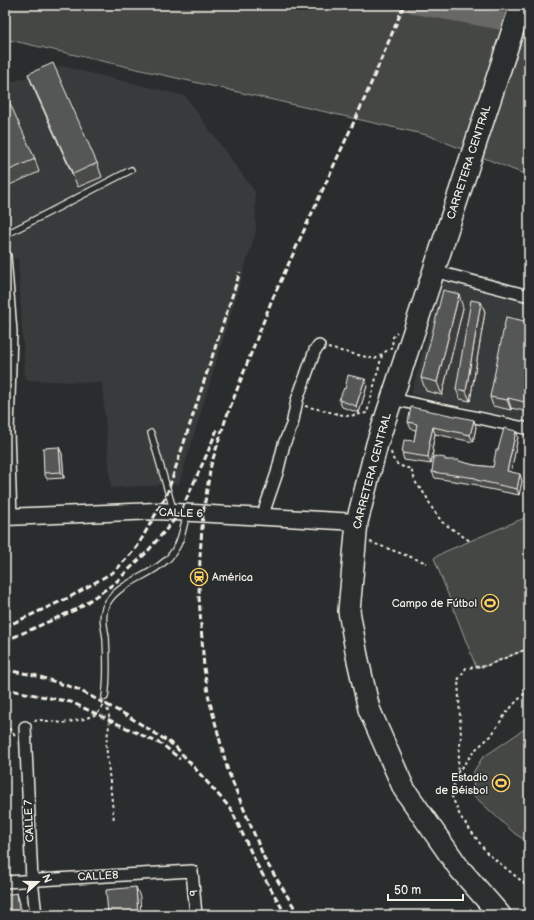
<svg xmlns="http://www.w3.org/2000/svg" width="534" height="920" font-family="'Balsamiq Sans',sans-serif">
<style>
.built{fill:#373a3a}
.green{fill:#444645;stroke:#9c9c96}
.lines{fill:none;stroke-linecap:round;stroke-linejoin:round}
.river{stroke:#676866;stroke-width:18}
.lane-casing{stroke:#f4f1e8;stroke-width:8}
.street-casing{stroke:#f4f1e8;stroke-width:14}
.secondary-casing{stroke:#f4f1e8;stroke-width:19}
.highway-casing{stroke:#f4f1e8;stroke-width:24}
.path{stroke:#f4f1e8;stroke-width:2;stroke-dasharray:3 3;stroke-linecap:butt}
.lane{stroke:#2a2d2e;stroke-width:5.5}
.street{stroke:#2a2d2e;stroke-width:11}
.secondary{stroke:#2a2d2e;stroke-width:16}
.highway{stroke:#2a2d2e;stroke-width:21}
.rail{stroke:#f4f1e8;stroke-width:3;stroke-dasharray:6 3;stroke-linecap:butt}
.wall{fill:#494b4a;stroke:#f4f1e8}
.shaded-wall{fill:#3c3d3c;stroke:#f4f1e8}
.building{fill:#555756;stroke:#f4f1e8}
.labels{text-anchor:middle;dominant-baseline:central;stroke-width:3;stroke-linejoin:round;paint-order:stroke}
.street-label{font-size:11px;fill:#f4f1e8;stroke:#2a2d2e}
.poi-label{font-size:11px;fill:#f4f1e8;stroke:#2a2d2e;text-anchor:end}
</style>
<rect width="100%" height="100%" fill="#2a2d2e"/>
<filter id="ink" filterUnits="userSpaceOnUse"><feTurbulence type="fractalNoise" baseFrequency=".025" numOctaves="2"/><feDisplacementMap in="SourceGraphic" scale="8" xChannelSelector="R" yChannelSelector="G"/><feConvolveMatrix kernelMatrix="1 2 1 2 8 2 1 2 1" color-interpolation-filters="sRGB"/></filter>
<g filter="url(#ink)">
<g class="built">
<path d="M62 66 185 96 255 192 256 231 179 484 111 488 102 383 25 380 18 258 5 259V84Z"/>
<path d="M443 281 529 302V422L411 394Z"/>
</g>
<g class="green">
<path d="M5 5H529V176L427 135 5 39Z"/>
<path d="M529 516V648L486 666 476 667 434 558 444 552Z"/>
<path d="M529 726V843L514 833 473 795 474 771 482 758Z"/>
</g>
<g class="lines">
<path class="river" d="M415 5 529 26"/>
<defs>
<g id="lane">
<path d="M5 235 131 170"/>
<path d="M151 433 173 509"/>
<path d="M105 697C108 678 107 657 106 638 105 628 101 619 105 608 114 584 147 578 164 562 169 559 173 553 176 548 182 540 184 523 187 513"/>
</g>
<g id="street">
<path d="M5 256 11 332 8 432 11 517"/>
<path d="M434 271 529 296"/>
<path d="M392 399 529 429"/>
<path d="M262 517 277 473 284 444 292 425 297 400 315 350 319 346"/>
<path d="M25 727 32 880 36 915"/>
<path d="M5 882 192 871 196 915"/>
</g>
<path id="secondary" d="M5 517 157 511 357 522"/>
<path id="highway" d="M500 915 459 868 404 789 369 709 357 656 349 611 357 522 377 444 521 5"/>
</defs>
<use href="#lane" class="lane-casing"/>
<use href="#street" class="street-casing"/>
<use href="#secondary" class="secondary-casing"/>
<use href="#highway" class="highway-casing"/>
<g class="path">
<path d="M328 348 375 359 392 347 393 337 397 332"/>
<path d="M305 406 338 414 349 416 367 413 382 355"/>
<path d="M391 452C394 465 399 466 411 469L416 483 426 496 432 508 442 522 455 531 470 541"/>
<path d="M370 542 427 563"/>
<path d="M529 648 486 666 466 668 458 680 461 736 457 774 451 794 460 816 487 853 529 887"/>
<path d="M106 703 110 720 106 744 114 821"/>
<path d="M34 721 40 720 63 723 84 719 97 714 105 704"/>
<path d="M5 724 15 735"/>
<path d="M457 773 476 749 491 736 504 716 514 704 529 689"/>
</g>
<use href="#lane" class="lane"/>
<use href="#street" class="street"/>
<use href="#secondary" class="secondary"/>
<use href="#highway" class="highway"/>
<g class="rail">
<path d="M5 627 68 598 115 571 137 547 167 494 240 272"/>
<path d="M5 641 77 609 115 583 147 552 180 513 207 454 218 427"/>
<path d="M5 670 34 675 77 689 128 716 175 746 231 809 257 865 286 915"/>
<path d="M5 689 71 702 163 745 180 759"/>
<path d="M299 915 265 860 228 771 209 699 204 668 199 597 200 556 203 514 211 465 226 418 271 302 364 100 404 5"/>
</g>
</g>
<g class="wall">
<path d="M28 74 97 163 102 177 78 187 33 87Z"/>
<path d="M5 100 35 159 39 172 5 187Z"/>
<path d="M481 302 485 312 470 401 460 399 456 389Z"/>
<path d="M463 308 442 395 426 391 421 378Z"/>
<path d="M529 322V412L511 408V410L493 406 490 397Z"/>
<path d="M367 386 359 413 342 407 339 400 345 389Z"/>
<path d="M408 422 476 427 473 442 435 434 432 449 433 451 431 464 404 460 402 453 414 441 416 430 411 429Z"/>
<path d="M516 431 518 437 511 472 522 481 519 495 479 487 478 485 435 478 432 472 446 460 460 462 474 465 493 467Z"/>
<path d="M59 447 62 454 64 478 47 479 44 473Z"/>
</g>
<g class="shaded-wall">
<path d="M459 294 463 308 442 395 437 382Z"/>
<path d="M481 302 485 312 470 401 466 391Z"/>
<path d="M365 379 367 386 359 413 356 406Z"/>
<path d="M508 398 511 408V410L507 400Z"/>
<path d="M474 420 476 427 473 442 470 435Z"/>
<path d="M433 427 435 434 432 449 433 451 431 464 428 457 429 444Z"/>
<path d="M516 431 518 437 510 478 507 471Z"/>
<path d="M59 447 62 454 64 478 61 472Z"/>
<path d="M520 474 522 481 519 495 517 489Z"/>
<path d="M136 887 140 897 141 915H138Z"/>
<path d="M17 893 20 903 22 915H20Z"/>
</g>
<g class="building">
<path d="M53 63 97 163 73 174 28 74Z"/>
<path d="M8 99 35 159 5 172V100Z"/>
<path d="M443 290 459 294 437 382 421 378Z"/>
<path d="M471 300 481 302 466 391 456 389Z"/>
<path d="M506 317 529 322V403L508 398 507 400 490 397Z"/>
<path d="M348 375 365 379 356 406 339 400 344 388 345 389Z"/>
<path d="M411 407 474 420 470 435 433 427 429 444H430L428 457 402 453 404 440 414 441 417 424 408 422Z"/>
<path d="M504 428 516 431 507 471 520 474 517 489 476 480V478L432 472 434 456 445 458V460H459V461L474 465 493 467 496 450H498Z"/>
<path d="M59 447 61 472 44 473 43 448Z"/>
<path d="M136 887 138 915H108L106 890Z"/>
<path d="M17 893 20 915H5V895Z"/>
</g>
</g>
<defs>
<symbol id="station-ring" viewBox="-11 -11 22 22"><circle r="9.5" fill="#2a2d2e" stroke="#ffd166" stroke-width="1.5"/><path d="M-3-6H3Q5-6 5-4V2Q5 4 3 4L4.5 6H3L1.5 4h-3L-3 6H-4.5L-3 4Q-5 4-5 2V-4Q-5-6-3-6ZM-3.5-4v3h7v-3ZM-3.5 1v1.5H-2V1ZM2 1v1.5H3.5V1Z" fill="#ffd166"/></symbol>
<symbol id="stadium-ring" viewBox="-11 -11 22 22"><circle r="9.5" fill="#2a2d2e" stroke="#ffd166" stroke-width="1.5"/><path d="M0-5a6.5 5 0 1 0 0 10a6.5 5 0 1 0 0-10ZM-3.5-1.8h7v3.6h-7Z" fill="#ffd166"/></symbol>
</defs>
<g fill-rule="evenodd">
<use href="#station-ring" x="189" y="567" width="20" height="20"/>
<use href="#stadium-ring" x="480" y="593" width="20" height="20"/>
<use href="#stadium-ring" x="491" y="773" width="20" height="20"/>
</g>
<g class="labels">
<g class="street-label">
<text transform="translate(469 162) rotate(-72)">CARRETERA CENTRAL</text>
<text transform="translate(372 471) rotate(-75)">CARRETERA CENTRAL</text>
<text transform="translate(181 513) rotate(2)">CALLE 6</text>
<text transform="translate(29 821) rotate(-93)">CALLE 7</text>
<text transform="translate(98 876) rotate(-3)">CALLE8</text>
<text transform="translate(194 893) rotate(-95)">9</text>
</g>
<g class="poi-label">
<text x="212" y="577" text-anchor="start">América</text>
<text x="477" y="603">Campo de Fútbol</text>
<text x="488" y="777">Estadio<tspan x="488" dy="13">de Béisbol</tspan></text>
</g>
</g>
<rect width="534" height="920" fill="none" stroke="#2a2d2e" stroke-width="20"/>
<rect x="10" y="10" width="514" height="900" fill="none" stroke="#f4f1e8" stroke-width="1.5" filter="url(#ink)"/>
<g transform="translate(38 882) rotate(69)" stroke="#2a2d2e" stroke-width="3" paint-order="stroke">
<path d="M0-3L7 15L0 10L-7 15Z" fill="#f4f1e8"/>
<text y="-6" font-size="11" font-weight="bold" text-anchor="middle" fill="#f4f1e8">N</text>
</g>
<path d="M388 894v6h75v-6" fill="none" stroke="#f4f1e8" stroke-width="2"/>
<text x="394" y="894" font-size="12" fill="#f4f1e8" stroke="#2a2d2e" stroke-width="3" paint-order="stroke">50 m</text>
</svg>
